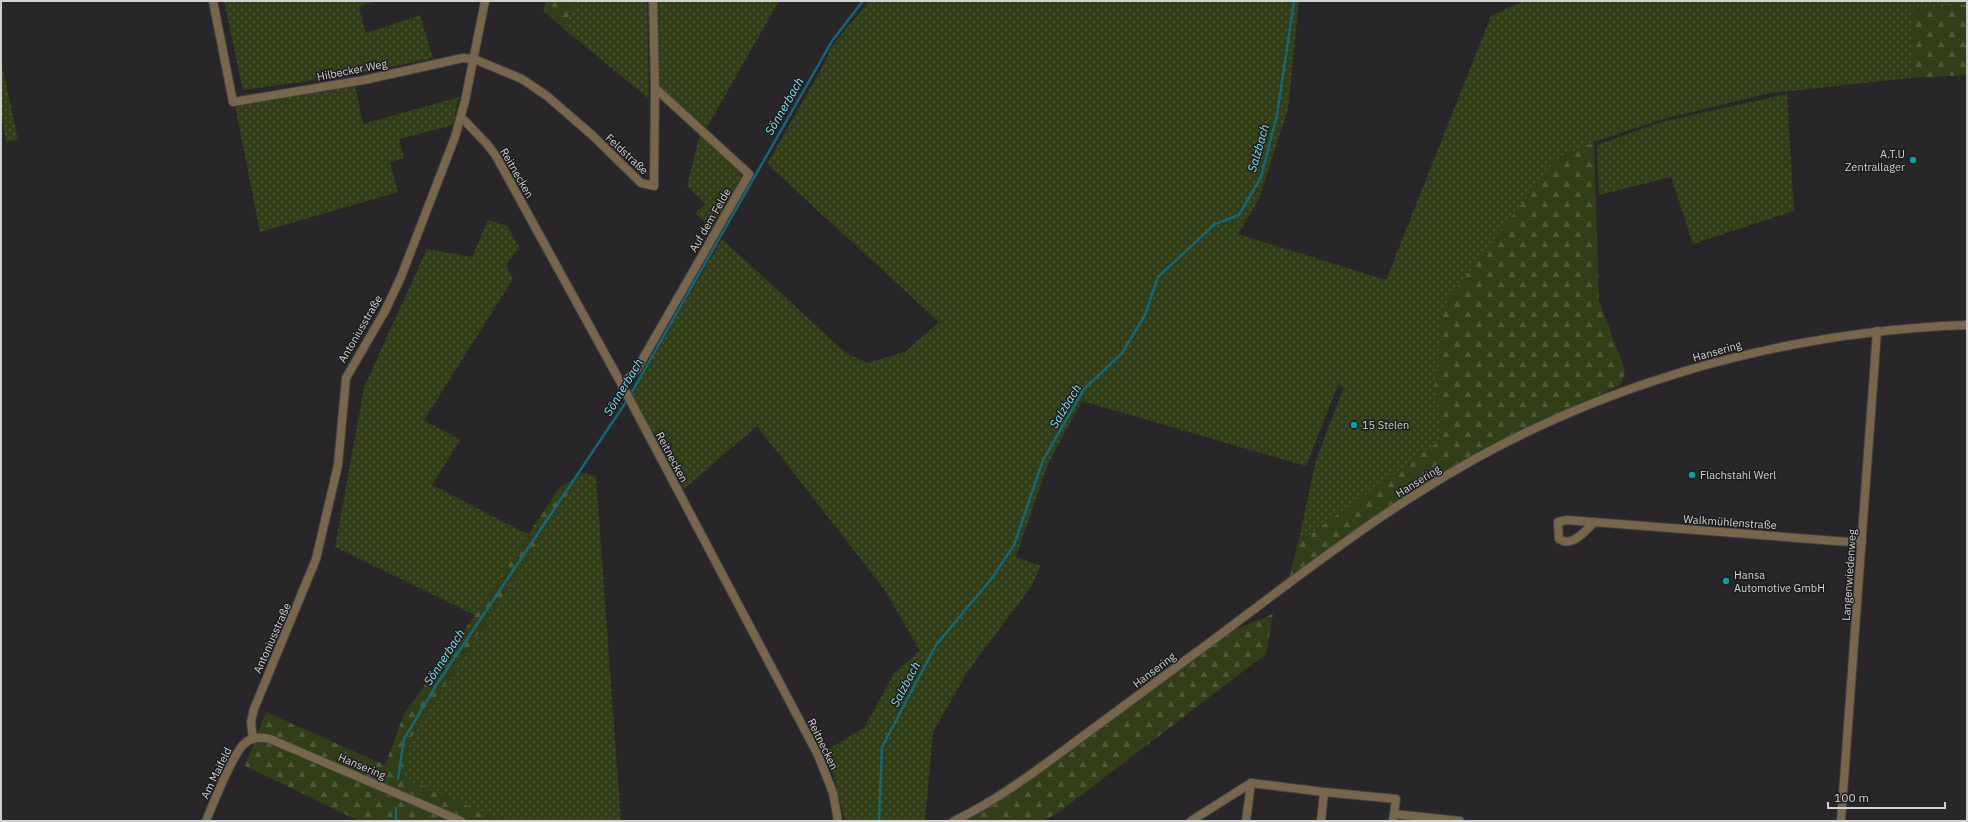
<svg xmlns="http://www.w3.org/2000/svg" width="1968" height="822" font-family="'IBM Plex Sans',sans-serif">
<style>
.grass{fill:url(#grass-dots)}
.forest{fill:url(#forest-firs)}
.lines{fill:none;stroke-linecap:round;stroke-linejoin:round}
.stream{stroke:#176675;stroke-width:2.5}
.minor-casing{stroke:#434143;stroke-width:10}
.minor{stroke:#77654c;stroke-width:8}
.culture-dot{fill:#0f9aa8;stroke:#1e1d1e;stroke-width:1.5}
.labels{text-anchor:middle;dominant-baseline:central;stroke-width:3;stroke-linejoin:round;paint-order:stroke}
.street-label{font-size:11px;fill:#d2d1d2;stroke:#1e1d1e}
.poi-label{font-size:11px;fill:#d2d1d2;stroke:#1e1d1e;text-anchor:start}
.water-label{font-size:12px;font-style:italic;fill:#7be1f7;stroke:#1e1d1e}
</style>
<defs>
<pattern id="grass-dots" width="8" height="8" patternUnits="userSpaceOnUse"><rect width="8" height="8" fill="#313e17"/><path d="M2 2h.1M6 6h.1" fill="none" stroke="#4e5938" stroke-width="1.8" stroke-linecap="round"/></pattern>
<pattern id="forest-firs" width="22" height="20" patternUnits="userSpaceOnUse"><rect width="22" height="20" fill="#313e17"/><path d="M5 1l3.5 6h-7zM16 11l3.5 6h-7z" fill="#4e5938"/></pattern>
</defs>
<rect width="100%" height="100%" fill="#282628"/>
<g class="grass">
<path d="M224 1H373L359 8 366 33 420 15 433 58 352 75 243 90Z"/>
<path d="M576 1H647L649 99 563 28Z"/>
<path d="M656 1H779L706 129 662 91 658 79Z"/>
<path d="M869 1H1299L1288 109 1259 199 1238 234 1386 280 1491 16 1523 1H1967V4L1912 11 1911 78 1770 93 1663 119 1594 142 1553 162 1435 384 1442 440 1298 543 1316 460 1344 387 1338 385 1306 466 1082 401 1048 464 1016 557 1041 566 1031 587 968 671 933 732 925 821H845L827 750 864 728 895 672 920 651 884 589 757 426 683 490 631 394 722 239 846 353 867 363 905 352 939 322 767 164 823 66 831 47Z"/>
<path d="M1 60 18 140 6 142 1 114Z"/>
<path d="M355 85 363 124 459 97 453 125 399 139 404 158 390 162 398 192 260 232 235 106Z"/>
<path d="M1787 94 1794 211 1693 244 1671 177 1599 195 1597 145 1661 122Z"/>
<path d="M700 134 740 169 742 180 712 229 695 213 705 204 687 186Z"/>
<path d="M488 220 507 226 519 247 506 265 513 279 424 420 460 440 432 485 529 535 475 615 335 547 364 387 427 249 472 257Z"/>
<path d="M582 473 596 476 621 821H503L403 778 411 738Z"/>
</g>
<g class="forest">
<path d="M546 1H576L563 28 543 11Z"/>
<path d="M1967 4V75L1911 78 1912 11Z"/>
<path d="M1594 142 1599 301 1625 370 1621 385 1511 435 1419 487 1289 578 1298 543 1441 440 1435 384 1443 307 1553 162Z"/>
<path d="M582 473 411 738 404 778 503 821H359L245 766 266 712 385 765 404 714 475 615 559 488Z"/>
<path d="M1273 614 1266 654 1062 810 1044 821H943L975 806 1051 754 1199 644Z"/>
</g>
<g class="lines">
<g class="stream">
<path d="M630 395 832 41 863 1"/>
<path d="M398 779 404 739 437 684 628 399"/>
<path d="M396 821V808"/>
<path d="M879 821 882 747 936 645 992 578 1014 545 1043 460 1084 389 1122 353 1145 315 1158 277 1215 224 1239 215 1261 177 1277 115 1294 1"/>
</g>
<defs>
<g id="minor">
<path d="M213 1 233 102 364 80 463 58 474 59 522 79 547 96 592 135 641 183 654 186 655 88 653 1"/>
<path d="M461 117 487 144 496 156 622 385 818 755 833 793 838 821"/>
<path d="M622 385 637 369 749 174 655 88"/>
<path d="M1595 522C1584 531 1573 548 1559 539L1558 522 1567 520 1862 543"/>
<path d="M253 739 251 722 254 709 316 559 338 465 346 378 385 311 401 277 455 137 465 101 485 1"/>
<path d="M1251 783 1324 792 1321 821"/>
<path d="M1324 792 1396 799 1393 821"/>
<path d="M1394 814 1460 821"/>
<path d="M206 821C213 804 232 755 244 744 251 737 261 737 270 739L461 821"/>
<path d="M954 821C998 800 1036 771 1075 742 1118 710 1162 678 1205 646 1276 593 1346 538 1421 491 1584 387 1775 332 1967 325"/>
<path d="M1191 821 1251 783"/>
<path d="M1246 821 1251 783"/>
<path d="M1841 821 1877 331"/>
</g>
</defs>
<use href="#minor" class="minor-casing"/>
<use href="#minor" class="minor"/>
</g>
<g class="culture-dot">
<circle cx="1913" cy="160" r="4"/>
<circle cx="1354" cy="425" r="4"/>
<circle cx="1692" cy="475" r="4"/>
<circle cx="1726" cy="581" r="4"/>
</g>
<g class="labels">
<g class="street-label">
<text transform="translate(352 70) rotate(-11)">Hilbecker Weg</text>
<text transform="translate(627 154) rotate(43)">Feldstraße</text>
<text transform="translate(517 173) rotate(60)">Reitnecken</text>
<text transform="translate(710 220) rotate(-60)">Auf dem Felde</text>
<text transform="translate(360 329) rotate(-60)">Antoniusstraße</text>
<text transform="translate(1717 351) rotate(-16)">Hansering</text>
<text transform="translate(672 457) rotate(62)">Reitnecken</text>
<text transform="translate(1418 481) rotate(-32)">Hansering</text>
<text transform="translate(1730 522) rotate(4)">Walkmühlenstraße</text>
<text transform="translate(1849 575) rotate(-86)">Langenwiedenweg</text>
<text transform="translate(272 638) rotate(-66)">Antoniusstraße</text>
<text transform="translate(1154 670) rotate(-37)">Hansering</text>
<text transform="translate(823 744) rotate(64)">Reitnecken</text>
<text transform="translate(362 766) rotate(23)">Hansering</text>
<text transform="translate(216 773) rotate(-64)">Am Maifeld</text>
</g>
<g class="poi-label">
<text x="1905" y="154" text-anchor="end">A.T.U<tspan x="1905" dy="13">Zentrallager</tspan></text>
<text x="1362" y="425">15 Stelen</text>
<text x="1700" y="475">Flachstahl Werl</text>
<text x="1734" y="575">Hansa<tspan x="1734" dy="13">Automotive GmbH</tspan></text>
</g>
<g class="water-label">
<text transform="translate(784 106) rotate(-60)">Sönnerbach</text>
<text transform="translate(1258 148) rotate(-74)">Salzbach</text>
<text transform="translate(623 387) rotate(-59)">Sönnerbach</text>
<text transform="translate(1065 406) rotate(-59)">Salzbach</text>
<text transform="translate(444 657) rotate(-57)">Sönnerbach</text>
<text transform="translate(905 684) rotate(-62)">Salzbach</text>
</g>
</g>
<rect width="1968" height="822" fill="none" stroke="#d2d1d2" stroke-width="4"/>
<path d="M1828 802v6h117v-6" fill="none" stroke="#d2d1d2" stroke-width="2"/>
<text x="1834" y="802" font-size="12" fill="#d2d1d2" stroke="#1e1d1e" stroke-width="3" paint-order="stroke">100 m</text>
</svg>
